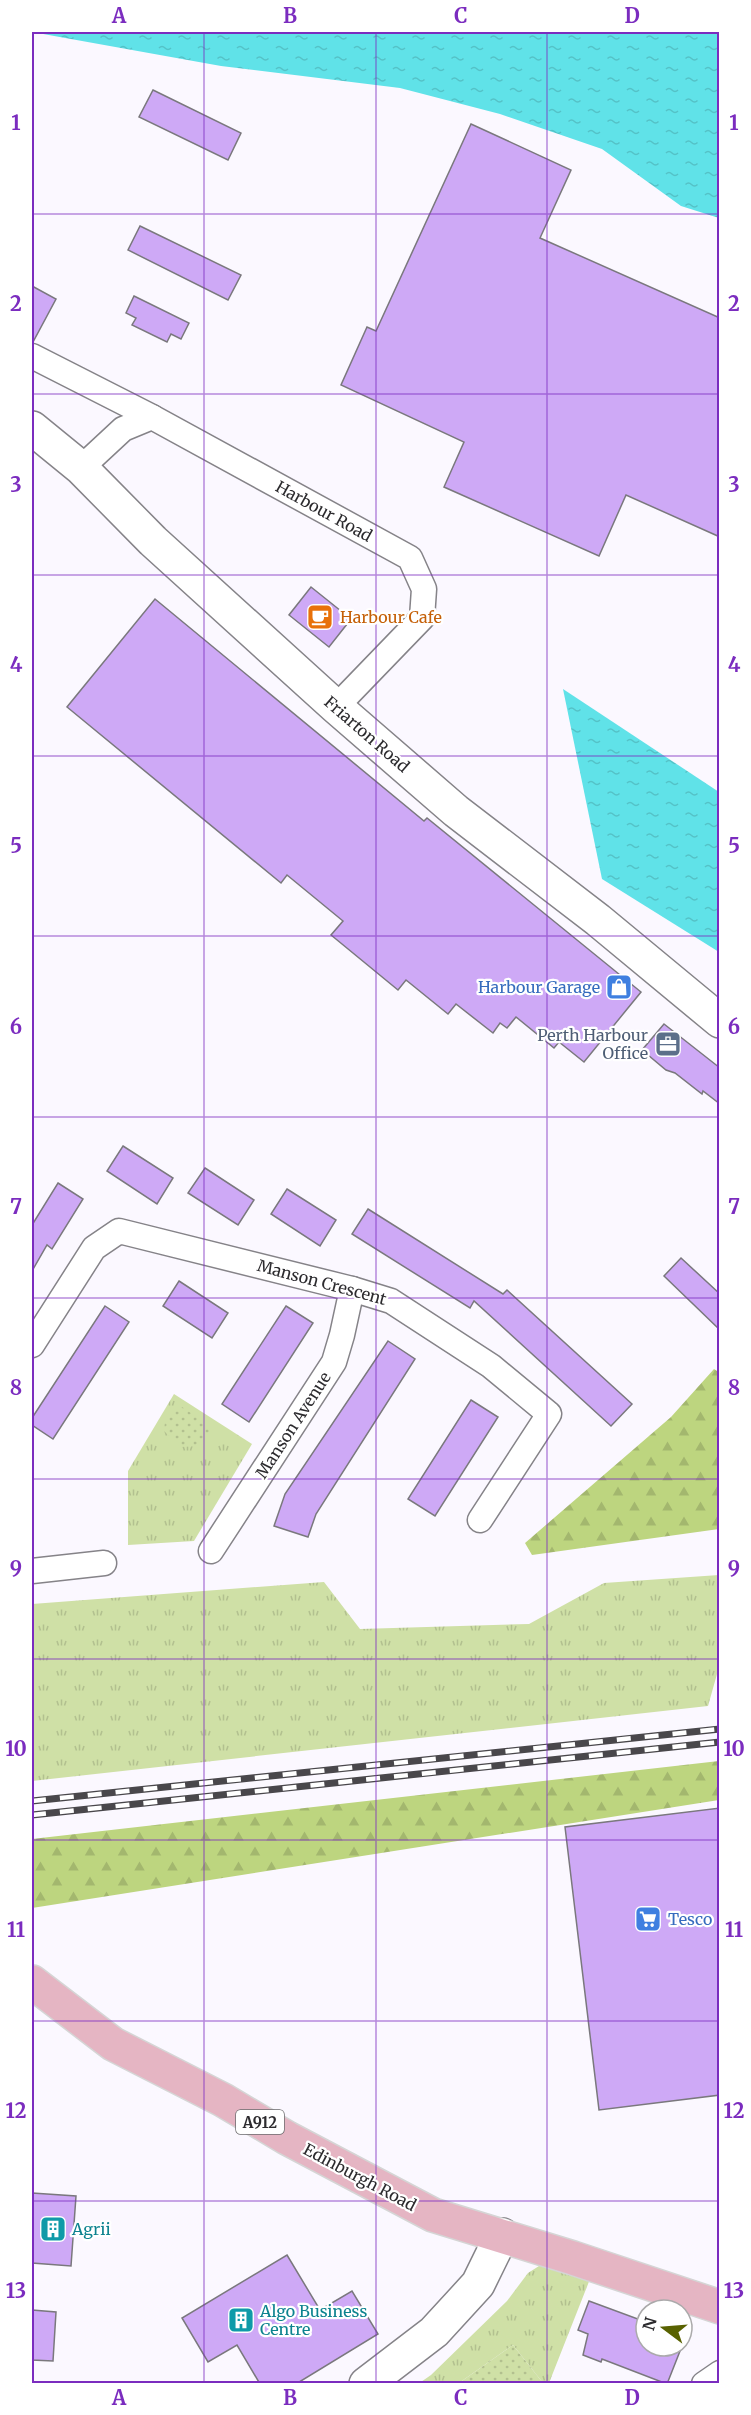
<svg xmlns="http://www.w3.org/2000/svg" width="751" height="2415" font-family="Merriweather,serif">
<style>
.grass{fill:url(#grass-tufts)}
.forest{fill:url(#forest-firs)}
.park{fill:url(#park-dots)}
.water{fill:url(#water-ripples)}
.building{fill:#cea9f6;stroke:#7a787d;stroke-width:1.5}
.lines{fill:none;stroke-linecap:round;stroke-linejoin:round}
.street-casing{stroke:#858388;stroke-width:27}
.secondary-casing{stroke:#858388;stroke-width:36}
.primary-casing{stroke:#d5d5d5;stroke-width:36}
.street{stroke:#fff;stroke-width:24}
.secondary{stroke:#fff;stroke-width:33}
.primary{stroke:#e5b5c3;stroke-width:33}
.rail-casing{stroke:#49474b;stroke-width:7}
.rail{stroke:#fff;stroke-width:4.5;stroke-dasharray:14;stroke-linecap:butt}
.grid{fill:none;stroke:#7b2cbf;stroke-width:1.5;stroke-opacity:0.55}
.labels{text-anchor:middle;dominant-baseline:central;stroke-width:4.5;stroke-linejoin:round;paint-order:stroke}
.shield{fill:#fff;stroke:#6b6b6d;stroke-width:1.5}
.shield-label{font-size:15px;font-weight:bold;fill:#2c2b2e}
.street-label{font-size:16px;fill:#2c2b2e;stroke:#fff}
.food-label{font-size:16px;fill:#c56008;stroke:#fff;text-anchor:start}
.shop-label{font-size:16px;fill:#366cbe;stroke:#fff;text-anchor:end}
.service-label{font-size:16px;fill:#4e5e75;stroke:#fff;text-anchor:end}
.culture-label{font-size:16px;fill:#0d838f;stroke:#fff;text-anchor:start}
.neatline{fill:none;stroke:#7b2cbf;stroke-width:2}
.grid-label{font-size:20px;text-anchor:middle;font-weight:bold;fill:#7b2cbf}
</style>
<defs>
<pattern id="grass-tufts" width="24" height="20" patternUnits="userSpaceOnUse" patternTransform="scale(1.5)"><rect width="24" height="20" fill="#cfe0a6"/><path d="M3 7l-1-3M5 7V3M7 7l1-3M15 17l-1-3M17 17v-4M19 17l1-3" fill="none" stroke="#b2c08f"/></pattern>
<pattern id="forest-firs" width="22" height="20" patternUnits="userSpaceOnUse" patternTransform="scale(1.5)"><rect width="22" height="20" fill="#bdd57f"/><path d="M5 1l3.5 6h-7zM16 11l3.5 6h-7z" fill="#a3b76e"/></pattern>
<pattern id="park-dots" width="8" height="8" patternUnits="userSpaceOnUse" patternTransform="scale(1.5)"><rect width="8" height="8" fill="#cfe0a6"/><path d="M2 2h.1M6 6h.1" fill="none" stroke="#b2c08f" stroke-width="1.8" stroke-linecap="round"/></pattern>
<pattern id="water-ripples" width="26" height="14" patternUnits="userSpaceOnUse" patternTransform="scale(1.5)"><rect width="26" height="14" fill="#60e2e8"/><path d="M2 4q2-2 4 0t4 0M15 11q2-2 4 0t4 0" fill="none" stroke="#54c2c7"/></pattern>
</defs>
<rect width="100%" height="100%" fill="#fbf8ff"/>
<g class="grass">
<path d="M174 1394 252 1444 194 1541 128 1545V1471Z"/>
<path d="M719 1575V1667L708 1706 32 1781V1604L324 1582 360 1629 529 1624 604 1583Z"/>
<path d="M539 2266 554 2267 590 2279 549 2383H543L513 2345 459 2383 418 2384 431 2375 507 2301 528 2273Z"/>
</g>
<g class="forest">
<path d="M714 1369 720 1373 719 1529 532 1555 525 1543 671 1417Z"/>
<path d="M719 1761V1800L32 1908V1839Z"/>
</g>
<g class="park">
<path d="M182 1407 213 1428 211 1436 201 1446 181 1447 164 1431 165 1422 174 1409Z"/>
<path d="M513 2345 543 2383H459Z"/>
</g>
<g class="water">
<path d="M32 32H719V218L681 206 602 149 500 114 400 88 221 66Z"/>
<path d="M563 689 719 792V952L602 879Z"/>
</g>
<g class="building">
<path d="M153 90 241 133 228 160 139 117Z"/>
<path d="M471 124 571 170 540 238 720 318V537L626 495 599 556 444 487 464 442 341 385 367 327 376 331Z"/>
<path d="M140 226 241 275 228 300 128 250Z"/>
<path d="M32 286 56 299 33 342H32Z"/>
<path d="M134 296 189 323 181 339 171 334 167 342 132 325 136 318 126 313Z"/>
<path d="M311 587 351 619 329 647 289 615Z"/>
<path d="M155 599 424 821 427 818 641 992 584 1062 559 1042 554 1048 516 1017 507 1028 500 1023 493 1033 456 1004 448 1014 406 980 398 990 331 935 343 921 287 875 281 883 67 707Z"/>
<path d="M664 1024 720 1068V1104L703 1091 702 1094 675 1073 666 1070 642 1050Z"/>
<path d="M123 1146 173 1178 157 1204 107 1171Z"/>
<path d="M205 1168 254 1200 238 1225 188 1193Z"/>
<path d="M58 1183 83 1199 52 1249 47 1245 32 1271V1225Z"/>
<path d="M287 1189 336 1220 320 1246 271 1214Z"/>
<path d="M368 1209 503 1294 507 1290 632 1404 611 1426 474 1301 470 1308 352 1234Z"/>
<path d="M681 1258 720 1294V1330L664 1276Z"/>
<path d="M179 1281 228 1313 212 1338 163 1306Z"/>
<path d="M105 1306 129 1322 53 1439 32 1425V1418Z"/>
<path d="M286 1306 313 1323 249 1422 222 1404Z"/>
<path d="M388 1341 415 1359 316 1514 308 1537 274 1526 285 1494Z"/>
<path d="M471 1400 498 1417 435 1516 408 1499Z"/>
<path d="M720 1808V2095L599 2110 565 1827Z"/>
<path d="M32 2193 76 2196 71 2266 32 2263Z"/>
<path d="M287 2255 320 2310 352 2291 378 2334 296 2384H260L237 2345 208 2362 182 2318Z"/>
<path d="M589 2301 646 2322V2346H682L667 2384 602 2359 601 2362 583 2355 588 2334 578 2330Z"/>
<path d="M32 2310 56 2312 53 2361 32 2360Z"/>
</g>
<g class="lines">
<defs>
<g id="street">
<path d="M32 356 152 417"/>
<path d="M81 468 123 429 152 417 410 558 424 589 422 618 336 707"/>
<path d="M32 1345 94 1248 119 1231 352 1289 391 1301 491 1366 549 1414 480 1520"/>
<path d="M211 1551 334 1362 342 1335 352 1289"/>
<path d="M32 1571 104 1563"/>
<path d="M704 2384 720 2373"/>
</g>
<g id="secondary">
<path d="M32 428 81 468 153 541 336 707 456 811 598 920 720 1021"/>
<path d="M366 2384 434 2332 478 2284 502 2235"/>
</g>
<path id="primary" d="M32 1982 113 2044 223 2100 287 2138 433 2215 573 2258 720 2307"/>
</defs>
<use href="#street" class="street-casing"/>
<use href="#secondary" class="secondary-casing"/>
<use href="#primary" class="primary-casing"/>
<use href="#street" class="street"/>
<use href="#secondary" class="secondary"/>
<use href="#primary" class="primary"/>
<defs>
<g id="rail">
<path d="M32 1801 720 1729"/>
<path d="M32 1815 720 1742"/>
</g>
</defs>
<use href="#rail" class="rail-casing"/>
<use href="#rail" class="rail"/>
</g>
<path class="grid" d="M204 32V2384M376 32V2384M547 32V2384M32 214H720M32 394H720M32 575H720M32 756H720M32 936H720M32 1117H720M32 1298H720M32 1479H720M32 1659H720M32 1840H720M32 2021H720M32 2201H720"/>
<defs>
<symbol id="cafe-square" viewBox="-11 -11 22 22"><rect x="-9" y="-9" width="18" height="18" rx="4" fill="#e8710a" stroke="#fff"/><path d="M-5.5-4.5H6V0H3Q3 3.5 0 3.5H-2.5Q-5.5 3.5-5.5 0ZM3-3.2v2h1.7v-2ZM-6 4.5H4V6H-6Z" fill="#fff"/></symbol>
<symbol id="shop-square" viewBox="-11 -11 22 22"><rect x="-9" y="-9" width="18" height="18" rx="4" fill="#3f7fe0" stroke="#fff"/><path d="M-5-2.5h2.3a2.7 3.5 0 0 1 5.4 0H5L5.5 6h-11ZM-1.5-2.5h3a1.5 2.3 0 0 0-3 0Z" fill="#fff"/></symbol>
<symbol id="office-square" viewBox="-11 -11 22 22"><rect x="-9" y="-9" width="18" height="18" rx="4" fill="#5c6f8a" stroke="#fff"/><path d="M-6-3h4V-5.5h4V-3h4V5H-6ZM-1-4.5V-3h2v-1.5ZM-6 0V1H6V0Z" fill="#fff"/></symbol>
<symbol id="supermarket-square" viewBox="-11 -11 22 22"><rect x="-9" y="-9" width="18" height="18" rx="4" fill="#3f7fe0" stroke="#fff"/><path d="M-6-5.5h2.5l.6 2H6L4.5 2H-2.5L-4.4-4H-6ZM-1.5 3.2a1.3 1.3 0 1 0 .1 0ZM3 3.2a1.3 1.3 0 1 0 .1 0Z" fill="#fff"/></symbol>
<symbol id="building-square" viewBox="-11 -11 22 22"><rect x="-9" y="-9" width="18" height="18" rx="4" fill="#0f9aa8" stroke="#fff"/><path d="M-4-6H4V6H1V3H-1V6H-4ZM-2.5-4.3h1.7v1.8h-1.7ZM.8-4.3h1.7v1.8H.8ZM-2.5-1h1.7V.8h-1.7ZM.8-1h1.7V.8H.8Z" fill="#fff"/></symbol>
</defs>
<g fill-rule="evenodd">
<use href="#cafe-square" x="305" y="602" width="30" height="30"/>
<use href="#shop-square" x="604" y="972" width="30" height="30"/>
<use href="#office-square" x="653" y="1029" width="30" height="30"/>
<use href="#supermarket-square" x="633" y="1904" width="30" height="30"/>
<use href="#building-square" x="38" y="2214" width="30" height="30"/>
<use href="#building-square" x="226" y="2305" width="30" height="30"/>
</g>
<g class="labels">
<rect class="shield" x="236" y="2110" width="48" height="24" rx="4.5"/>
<g class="shield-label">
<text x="260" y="2122">A912</text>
</g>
<g class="street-label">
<text transform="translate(324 511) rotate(29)">Harbour Road</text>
<text transform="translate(367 734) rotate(41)">Friarton Road</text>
<text transform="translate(322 1282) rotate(15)">Manson Crescent</text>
<text transform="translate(293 1425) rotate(-57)">Manson Avenue</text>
<text transform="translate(360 2177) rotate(28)">Edinburgh Road</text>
</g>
<g class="food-label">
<text x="340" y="617">Harbour Cafe</text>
</g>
<g class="shop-label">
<text x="600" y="987">Harbour Garage</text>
<text x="668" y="1919" text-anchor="start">Tesco</text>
</g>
<g class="service-label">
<text x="648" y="1035">Perth Harbour<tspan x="648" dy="18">Office</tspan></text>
</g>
<g class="culture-label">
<text x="72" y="2229">Agrii</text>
<text x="260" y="2311">Algo Business<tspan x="260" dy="18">Centre</tspan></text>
</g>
</g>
<rect width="751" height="2415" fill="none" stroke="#ffffff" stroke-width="66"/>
<g transform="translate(664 2328) rotate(286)"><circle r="28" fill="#ffffff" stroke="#abaaab" stroke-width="1.5"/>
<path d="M0-4.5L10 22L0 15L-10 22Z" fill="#596201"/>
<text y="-9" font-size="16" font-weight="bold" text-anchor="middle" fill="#2c2b2e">N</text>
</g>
<rect x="33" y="33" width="685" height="2349" class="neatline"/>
<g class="grid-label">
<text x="119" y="23">A</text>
<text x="290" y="23">B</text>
<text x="461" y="23">C</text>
<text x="632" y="23">D</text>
<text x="16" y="130">1</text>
<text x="734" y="130">1</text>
<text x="16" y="311">2</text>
<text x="734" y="311">2</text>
<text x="16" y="492">3</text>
<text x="734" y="492">3</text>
<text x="16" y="672">4</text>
<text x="734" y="672">4</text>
<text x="16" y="853">5</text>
<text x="734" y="853">5</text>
<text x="16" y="1034">6</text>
<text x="734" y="1034">6</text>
<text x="16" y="1214">7</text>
<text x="734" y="1214">7</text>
<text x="16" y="1395">8</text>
<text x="734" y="1395">8</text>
<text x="16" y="1576">9</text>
<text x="734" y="1576">9</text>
<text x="16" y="1756">10</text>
<text x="734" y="1756">10</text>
<text x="16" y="1937">11</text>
<text x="734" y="1937">11</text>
<text x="16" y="2118">12</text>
<text x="734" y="2118">12</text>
<text x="16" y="2298">13</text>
<text x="734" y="2298">13</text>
<text x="119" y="2405">A</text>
<text x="290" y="2405">B</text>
<text x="461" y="2405">C</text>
<text x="632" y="2405">D</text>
</g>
</svg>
